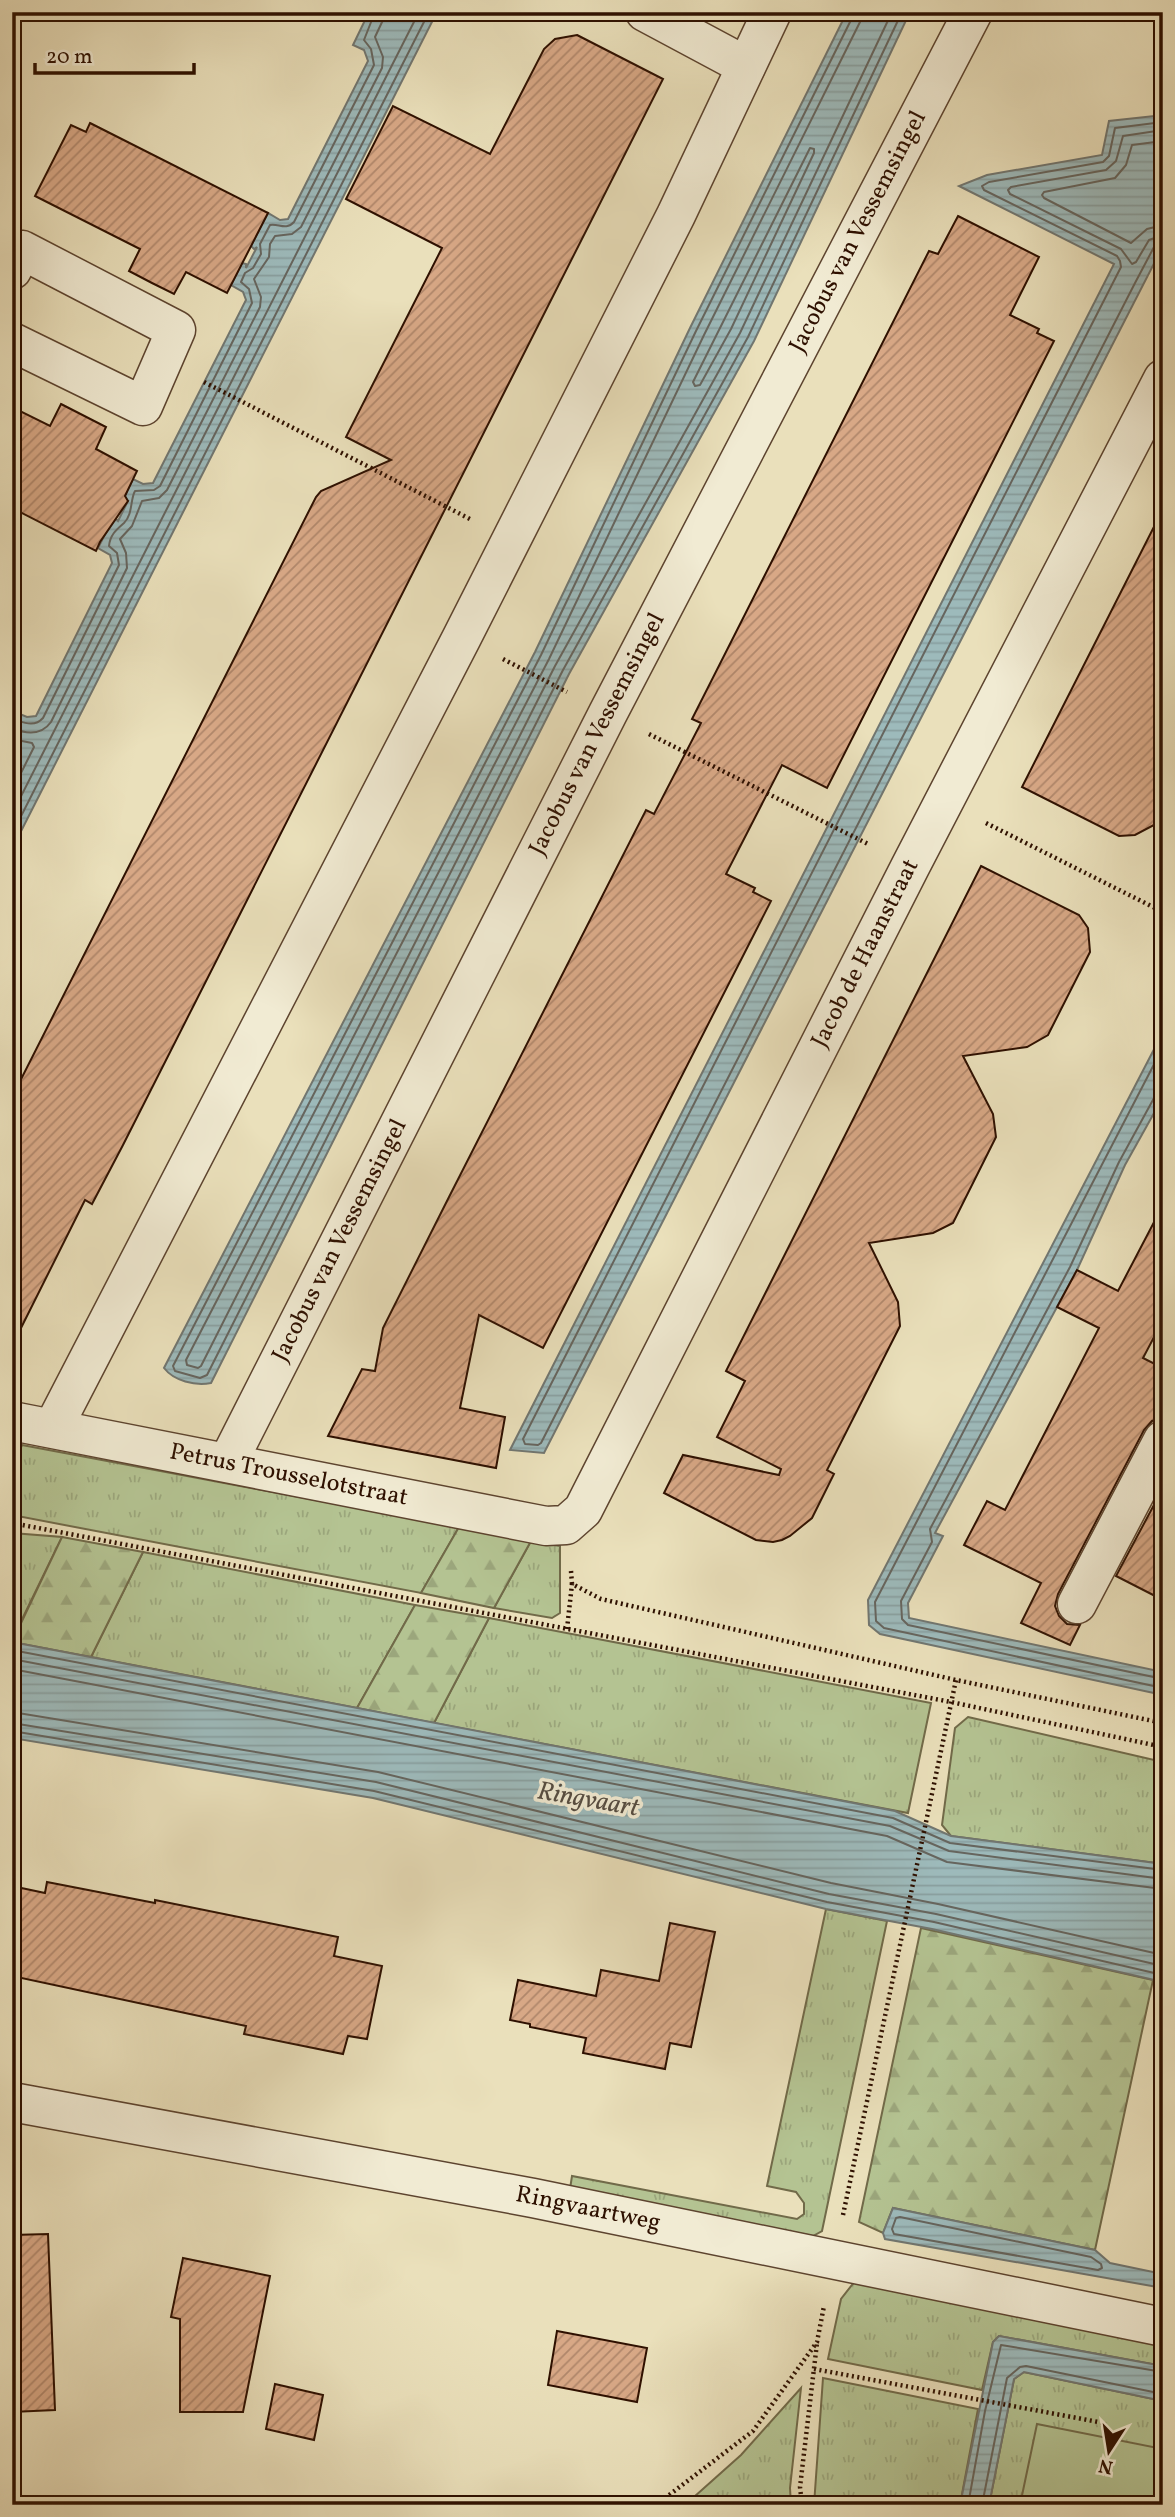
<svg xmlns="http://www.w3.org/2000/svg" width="1175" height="2517" font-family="Vollkorn,serif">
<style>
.grass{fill:url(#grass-tufts);stroke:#716a49;stroke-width:2}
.forest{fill:url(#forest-firs);stroke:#716a49;stroke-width:2}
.pitch{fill:#b4c392;stroke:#716a49;stroke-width:2}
.water{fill:url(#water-rules);stroke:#717670;stroke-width:2}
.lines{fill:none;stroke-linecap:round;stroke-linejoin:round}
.shore{stroke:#66655e;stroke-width:2}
.building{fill:url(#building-hatch);stroke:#2e1000;stroke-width:2}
.minor-casing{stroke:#5d442f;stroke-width:41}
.path{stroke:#2e1000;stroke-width:4.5;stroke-dasharray:2 3.5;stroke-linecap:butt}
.minor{stroke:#f1ebd3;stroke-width:38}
.labels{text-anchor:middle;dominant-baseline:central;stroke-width:7;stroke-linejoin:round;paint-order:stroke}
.street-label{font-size:24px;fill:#2e1000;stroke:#f1ebd3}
.water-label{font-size:26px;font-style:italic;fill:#554c41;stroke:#f1ebd3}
</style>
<defs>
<pattern id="grass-tufts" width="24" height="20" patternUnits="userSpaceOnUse" patternTransform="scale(1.75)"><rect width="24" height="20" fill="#b4c392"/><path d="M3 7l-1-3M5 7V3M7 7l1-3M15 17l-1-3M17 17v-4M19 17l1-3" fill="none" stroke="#9ba67c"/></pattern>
<pattern id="forest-firs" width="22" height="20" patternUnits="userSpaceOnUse" patternTransform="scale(1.75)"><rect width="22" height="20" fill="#b4c392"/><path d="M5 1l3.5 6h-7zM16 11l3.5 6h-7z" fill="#9ba67c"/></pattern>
<pattern id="water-rules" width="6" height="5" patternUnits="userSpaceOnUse" patternTransform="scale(1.75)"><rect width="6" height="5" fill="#9dbabb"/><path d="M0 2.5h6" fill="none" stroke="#889f9f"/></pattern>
<pattern id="building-hatch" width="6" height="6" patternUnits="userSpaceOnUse" patternTransform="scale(1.75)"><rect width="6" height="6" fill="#d8a886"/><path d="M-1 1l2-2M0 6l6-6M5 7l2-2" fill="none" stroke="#b0876b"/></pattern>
</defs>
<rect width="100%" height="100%" fill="#eae0bb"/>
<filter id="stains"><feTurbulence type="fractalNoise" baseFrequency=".00286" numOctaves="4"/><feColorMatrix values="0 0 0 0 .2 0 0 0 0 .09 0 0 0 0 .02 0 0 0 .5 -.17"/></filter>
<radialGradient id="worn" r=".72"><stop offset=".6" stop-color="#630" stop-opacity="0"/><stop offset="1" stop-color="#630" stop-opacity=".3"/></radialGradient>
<g class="grass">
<path d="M22 1445 459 1527 421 1593 12 1515V1467Z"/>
<path d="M12 1533 62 1537 12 1640Z"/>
<path d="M531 1541 560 1546V1613L552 1618 494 1608Z"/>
<path d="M143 1552 415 1605 357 1708 91 1657Z"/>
<path d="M489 1618 931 1703 908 1813 434 1723Z"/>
<path d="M968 1717 1163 1762V1864L951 1836 942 1825 955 1728Z"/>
<path d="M826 1909 887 1921 822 2231 813 2236 570 2189 572 2176 797 2219 804 2214V2203L796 2192 767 2186Z"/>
<path d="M855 2281 1163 2342V2366L999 2336 993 2342 982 2390 828 2359 841 2299Z"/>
<path d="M1024 2372 1163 2401V2505H989L1014 2379Z"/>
<path d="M823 2378 978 2409 960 2505H814Z"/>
<path d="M801 2388 790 2488 791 2505H685L741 2455Z"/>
</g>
<g class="forest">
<path d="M459 1527 531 1541 494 1608 421 1593Z"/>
<path d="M62 1537 143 1552 91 1657 12 1642Z"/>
<path d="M415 1605 489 1618 434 1723 357 1708Z"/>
<path d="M921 1928 1153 1980 1095 2250 893 2208 883 2233 859 2222Z"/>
</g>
<path class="pitch" d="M1037 2424 1163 2449V2505H1020Z"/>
<g class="water">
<path d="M369 12 374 13V16L375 12H437L12 849V717L15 712 27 717 36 716 112 563 110 555 98 548 114 517 118 521 128 501H122L133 479 143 484 153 483 246 300 243 292 231 285 242 263 246 264V268L257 247 254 249 251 246 268 213 280 220 288 219 368 61 364 50 353 45Z"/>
<path d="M847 12H910L754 341 569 674 211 1383C195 1386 174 1381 164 1368L535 652 690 328Z"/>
<path d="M1163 115V246L544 1453 510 1450 1114 264 959 186 987 175 1102 155 1109 121Z"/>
<path d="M1163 1032V1097L1125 1165 1077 1270 935 1533 943 1536 908 1603 909 1618 1163 1672V1695L880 1634 869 1625 868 1600Z"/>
<path d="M12 1642 895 1811 951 1836 1163 1864V1982L932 1929 826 1909 373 1798 12 1738Z"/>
<path d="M893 2208 1095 2250 1110 2263 1163 2274V2288L885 2239 883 2233Z"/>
<path d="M999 2336 1163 2366V2401L1024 2372 1014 2379 989 2505H960L993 2342Z"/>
</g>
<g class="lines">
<g class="shore">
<path d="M853 12 852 18 696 331 541 655 173 1366 175 1371 200 1378 207 1375 563 670 748 337 902 12"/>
<path d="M862 12 860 22 704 335 549 659 186 1360 187 1365 198 1368 201 1366 555 666 740 333 892 12"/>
<path d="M1163 122 1115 128 1109 156 1103 162 989 182 982 186 984 190 1117 256 1120 261 1121 267 523 1439 525 1444 538 1445 541 1443 1135 283 1154 247 1163 244"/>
<path d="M1163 130 1123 136 1116 161 1106 170 1011 187 1008 190 1010 194 1121 249 1132 264 1136 262 1149 240 1163 235"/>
<path d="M1163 141 1132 145 1126 165 1115 178 1044 192 1042 195 1044 198 1131 243 1147 229 1163 225"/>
<path d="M810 148 814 149V153L731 329 700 385 695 386 693 382Z"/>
<path d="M12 719C23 722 34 728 43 718L119 565 117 553 109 546C110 535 116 530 124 523 133 514 130 500 135 491L154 490 160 486 252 303 249 289 241 282 245 273 253 268 261 254 260 244 270 225C278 223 286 231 294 222L374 65 371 49 364 40 375 12"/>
<path d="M12 728C26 734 41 736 51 722L127 568 126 553 120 539 132 526 142 501 159 498 167 490 260 307 261 297 254 279 269 257 270 244 275 236 292 234 301 227 382 68 383 57 375 37 383 20 384 12"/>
<path d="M12 739 32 743 34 747 12 791"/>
<path d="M12 814 419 12"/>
<path d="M12 834 429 12"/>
<path d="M1163 1047 875 1602 876 1621 884 1628 1163 1688"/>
<path d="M1163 1095 1154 1098 1119 1162 1070 1267 930 1529 932 1542 901 1601 902 1619 908 1625 1163 1679"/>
<path d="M12 1650 893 1818 950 1843 1163 1870"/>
<path d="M12 1659 890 1826 949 1851 1163 1879"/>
<path d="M12 1669 887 1836 947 1862 1163 1889"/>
<path d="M12 1712 378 1772 831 1883 938 1904 1163 1955"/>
<path d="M12 1723 376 1782 829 1894 936 1914 1163 1966"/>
<path d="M12 1731 374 1791 827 1902 934 1922 1163 1975"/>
<path d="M900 2217 1091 2257 1101 2264 1102 2268 1098 2270 894 2234 892 2229 896 2218Z"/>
<path d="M968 2505 985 2411 1001 2345 1163 2372"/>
<path d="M982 2505 1007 2378 1020 2367 1026 2366 1163 2394"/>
</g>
</g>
<g class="building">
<path d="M577 35 663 79 123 1145 92 1204 85 1200 12 1346V1097L316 497 321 491 391 460 346 437 442 248 346 199 393 106 490 154 544 49 555 39Z"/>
<path d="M90 123 268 213 227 293 186 272 174 294 152 283 129 271 140 249 35 196 71 125 86 132Z"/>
<path d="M958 216 1039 257 1010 315 1039 329 1037 333 1054 341 827 788 782 765 726 874 755 888 753 892 771 901 543 1348 479 1315 460 1408 505 1417 496 1468 328 1436 362 1369 375 1371 383 1328 449 1197 646 810 654 814 701 723 692 719 929 251 938 254Z"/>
<path d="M61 404 106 427 96 449 137 471 125 496 128 501 100 542 96 551 12 508V407L50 426Z"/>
<path d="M1163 509V808L1154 825 1135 835 1119 836 1022 787Z"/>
<path d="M981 866 1079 915 1088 928 1090 952 1048 1035 1027 1047 963 1056 993 1114 996 1137 953 1223 933 1233 869 1243 898 1302 900 1326 827 1470 834 1474 812 1518 790 1536 782 1540 773 1542 756 1540 664 1493 683 1455 779 1475 781 1469 717 1437 745 1381 726 1371Z"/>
<path d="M1163 1205V1320L1143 1358 1163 1368V1418L1152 1421 1144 1430 1058 1594 1055 1606 1059 1616 1067 1624 1080 1625 1070 1645 1021 1623 1041 1583 964 1545 987 1501 1005 1510 1099 1328 1057 1307 1077 1270 1118 1291Z"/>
<path d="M1163 1488V1600L1116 1576Z"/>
<path d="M47 1882 155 1903V1900L338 1937 334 1956 382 1966 367 2039 348 2036 343 2054 244 2034 246 2026 12 1976V1886L45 1893Z"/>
<path d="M670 1923 715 1932 691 2047 670 2043 665 2069 583 2053 586 2038 530 2027V2024L510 2020 518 1980 596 1996 601 1970 659 1981Z"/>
<path d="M48 2234 55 2410 12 2412V2235Z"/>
<path d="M183 2258 270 2276 243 2412H180V2319L171 2317Z"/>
<path d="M557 2331 647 2348 637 2402 548 2385Z"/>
<path d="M275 2384 323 2395 314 2440 266 2429Z"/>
</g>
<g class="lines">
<defs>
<g id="minor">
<path d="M645 12 746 66"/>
<path d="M12 270 22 250 176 330 143 406 12 342"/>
<path id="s1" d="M12 1421 546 1526 566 1525 583 1510 910 867 1163 379"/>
<path d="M53 1428 461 639 676 215 772 12"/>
<path id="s2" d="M228 1462 608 713 973 12"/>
<path d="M1077 1604 1163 1440"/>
<path id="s3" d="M12 2102 533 2198 1163 2327"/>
</g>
</defs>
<use href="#minor" class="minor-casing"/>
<g class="path">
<path d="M204 382 470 519"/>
<path d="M503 659 567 692"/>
<path d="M649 734 870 845"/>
<path d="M986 823 1163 912"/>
<path d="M12 1523 951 1702 1163 1747"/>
<path d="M571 1571 572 1584 601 1599 956 1680 1163 1723"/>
<path d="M567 1629 572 1584"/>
<path d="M843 2215 956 1680"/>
<path d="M814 2369 1104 2423"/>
<path d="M656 2505 753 2431 817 2342 824 2306"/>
<path d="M802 2505 800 2487 817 2343"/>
</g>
<use href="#minor" class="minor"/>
</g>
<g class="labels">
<g class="street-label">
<text stroke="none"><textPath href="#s2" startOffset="1382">Jacobus van Vessemsingel</textPath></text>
<text stroke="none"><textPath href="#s2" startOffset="816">Jacobus van Vessemsingel</textPath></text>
<text stroke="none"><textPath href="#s1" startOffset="1211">Jacob de Haanstraat</textPath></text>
<text stroke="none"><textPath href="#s2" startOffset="248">Jacobus van Vessemsingel</textPath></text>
<text stroke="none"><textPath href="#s1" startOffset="282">Petrus Trousselotstraat</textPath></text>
<text stroke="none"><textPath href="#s3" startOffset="586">Ringvaartweg</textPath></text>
</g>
<g class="water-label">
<text transform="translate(588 1800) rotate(10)">Ringvaart</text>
</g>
</g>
<rect width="1175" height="2517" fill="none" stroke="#eae0bb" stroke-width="42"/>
<rect x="14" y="14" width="1147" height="2489" fill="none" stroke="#2e1000" stroke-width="3.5"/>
<rect x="21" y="21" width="1133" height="2475" fill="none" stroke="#2e1000" stroke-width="2"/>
<g transform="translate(1109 2451) rotate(192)" stroke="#f1ebd3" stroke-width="5" paint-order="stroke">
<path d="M0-5L12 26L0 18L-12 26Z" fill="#2e1000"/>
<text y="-10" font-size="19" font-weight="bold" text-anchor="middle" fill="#2e1000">N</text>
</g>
<path d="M35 63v10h159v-10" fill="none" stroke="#2e1000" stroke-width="3.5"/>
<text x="46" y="63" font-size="21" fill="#2e1000" stroke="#f1ebd3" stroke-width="5" paint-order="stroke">20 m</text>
<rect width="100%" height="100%" filter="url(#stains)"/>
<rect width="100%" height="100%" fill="url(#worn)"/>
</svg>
